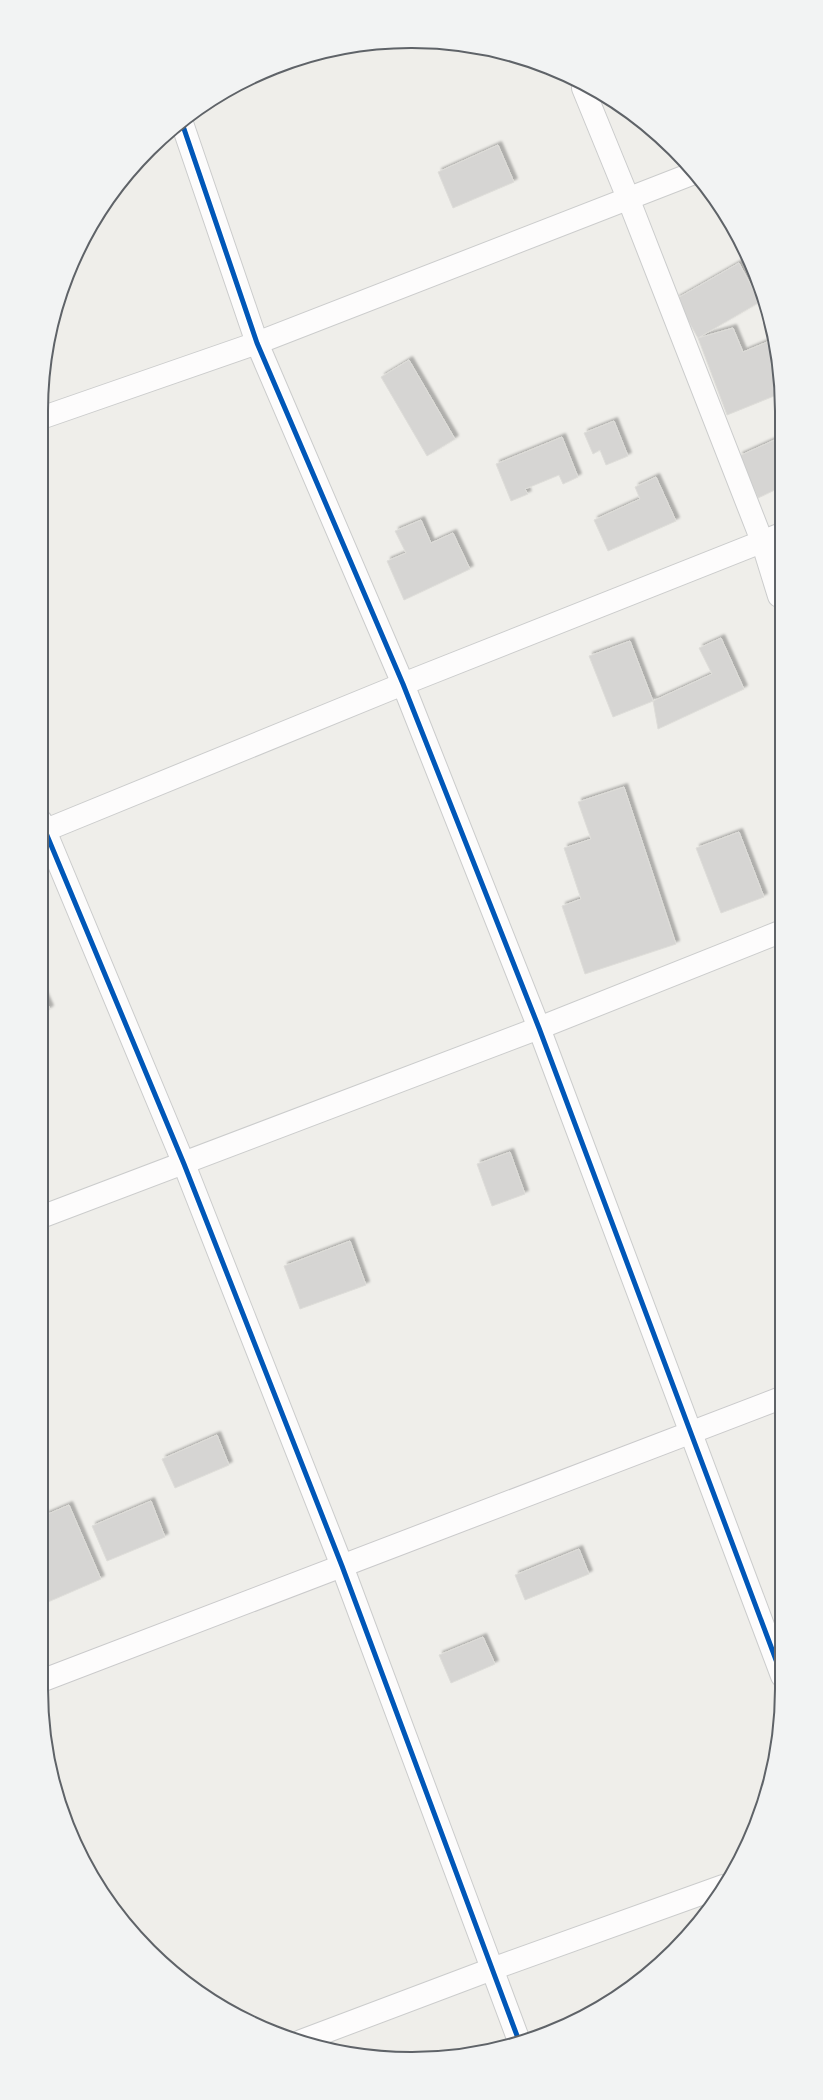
<svg xmlns="http://www.w3.org/2000/svg" width="823" height="2100" font-family="Mulish,sans-serif">
<style>
.building{fill:#d6d5d3;stroke:#deddd9;filter:url(#shadow)}
.lines{fill:none;stroke-linecap:round;stroke-linejoin:round}
.street-casing{stroke:#cbcccc;stroke-width:24}
.secondary-casing{stroke:#cacacb;stroke-width:24}
.street{stroke:#fdfcfc;stroke-width:22}
.secondary{stroke:#fdfcfc;stroke-width:22}
.cycleway-casing{stroke:#fff;stroke-width:8}
.cycleway{stroke:#0057b8;stroke-width:5}
.rim{fill:none;stroke:#5f6368;stroke-width:2}
</style>
<defs>
<filter id="shadow"><feDropShadow dx="3.5" dy="-3.5" stdDeviation="1" flood-color="#0004"/></filter>
</defs>
<rect width="100%" height="100%" fill="#efeeea"/>
<g class="building">
<path d="M498 145 514 182 453 208 438 172Z"/>
<path d="M739 263 760 302 698 338 676 299Z"/>
<path d="M733 328 743 352 772 340 779 363V394L727 415 698 338Z"/>
<path d="M409 360 455 439 427 456 381 377Z"/>
<path d="M614 421 628 456 606 465 600 450 593 454 584 433Z"/>
<path d="M562 437 578 477 563 484 559 475 525 489 528 494 511 501 496 464Z"/>
<path d="M779 438V488L758 498 739 456Z"/>
<path d="M656 477 676 521 608 551 594 520 640 499 635 487Z"/>
<path d="M421 520 431 543 453 533 470 569 404 600 387 561 406 553 395 531Z"/>
<path d="M721 638 744 689 658 729 653 701 712 674 699 648Z"/>
<path d="M630 641 653 701 613 717 589 656Z"/>
<path d="M624 787 676 944 585 974 562 906 581 899 564 848 591 839 578 802Z"/>
<path d="M739 832 764 897 721 913 696 848Z"/>
<path d="M41 989 50 1009 41 1014Z"/>
<path d="M510 1152 525 1194 492 1206 477 1164Z"/>
<path d="M350 1241 366 1285 300 1309 284 1266Z"/>
<path d="M217 1435 229 1465 175 1488 162 1459Z"/>
<path d="M151 1501 165 1537 107 1561 92 1526Z"/>
<path d="M69 1505 101 1579 41 1605V1517Z"/>
<path d="M579 1549 589 1574 525 1600 515 1575Z"/>
<path d="M483 1637 495 1664 451 1683 439 1655Z"/>
</g>
<g class="lines">
<defs>
<g id="street">
<path d="M583 88 628 198 762 541 779 596"/>
<path d="M182 123 257 343 403 684 539 1028 782 1676"/>
<path d="M41 418 257 343 694 173"/>
<path d="M41 821 184 1164 342 1566 519 2041"/>
<path d="M41 832 403 684 779 535"/>
<path d="M41 1217 539 1028 780 932"/>
<path d="M301 2041 492 1969 723 1886"/>
</g>
<path id="secondary" d="M41 1681 781 1398"/>
</defs>
<use href="#street" class="street-casing"/>
<use href="#secondary" class="secondary-casing"/>
<use href="#street" class="street"/>
<use href="#secondary" class="secondary"/>
<defs>
<g id="cycleway">
<path d="M182 123 257 343 403 684 539 1028 782 1676"/>
<path d="M41 821 184 1164 342 1566 519 2041"/>
</g>
</defs>
<use href="#cycleway" class="cycleway-casing"/>
<use href="#cycleway" class="cycleway"/>
</g>
<path d="M0 0H823V2100H0ZM411 48H412A363 363 0 0 1 775 411V1689A363 363 0 0 1 412 2052H411A363 363 0 0 1 48 1689V411A363 363 0 0 1 411 48Z" fill="#f2f3f3" fill-rule="evenodd"/>
<path class="rim" d="M411 48H412A363 363 0 0 1 775 411V1689A363 363 0 0 1 412 2052H411A363 363 0 0 1 48 1689V411A363 363 0 0 1 411 48Z"/>
</svg>
